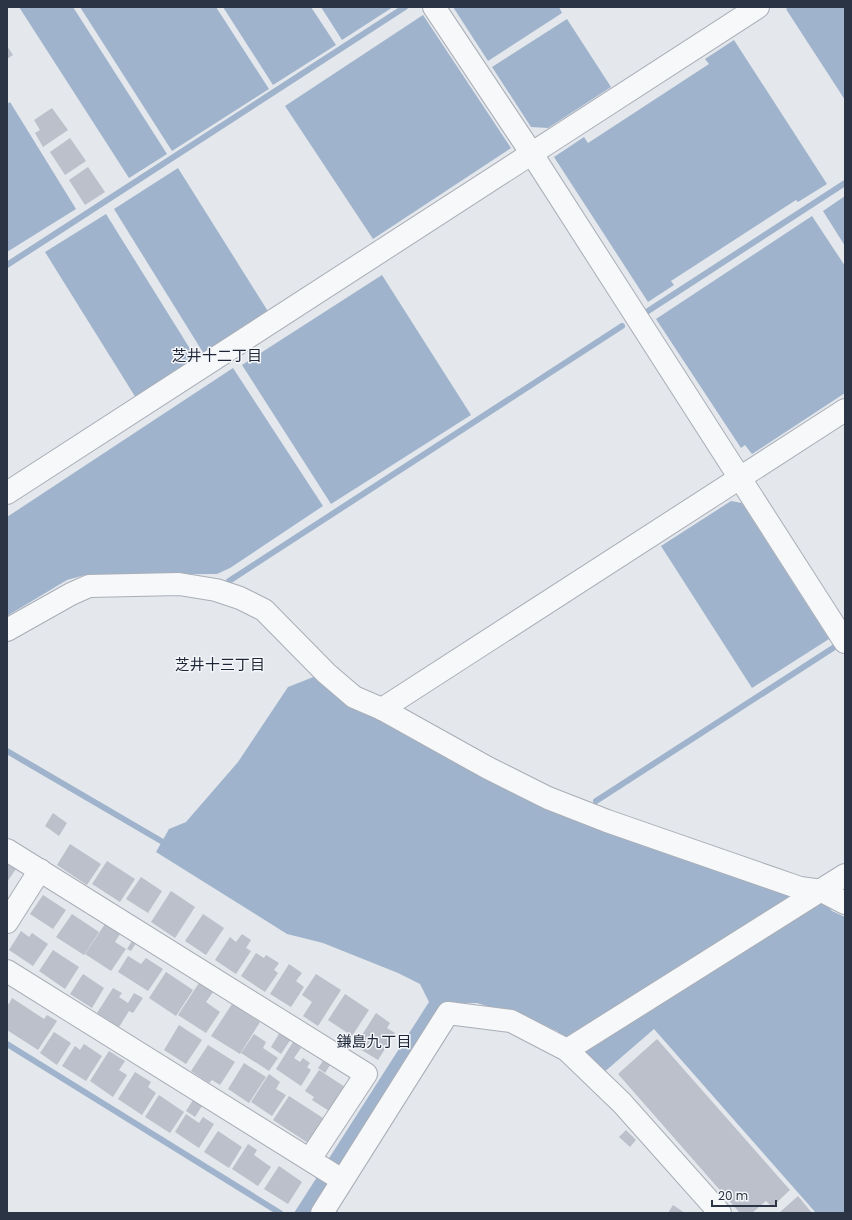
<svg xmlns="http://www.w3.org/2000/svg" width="852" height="1220" font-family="Poppins,'Noto Sans JP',sans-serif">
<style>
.water{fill:#9fb4cc}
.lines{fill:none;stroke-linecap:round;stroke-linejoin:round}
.stream{stroke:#9fb4cc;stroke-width:6}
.building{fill:#bbc0ca}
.minor-casing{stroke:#a9aeb7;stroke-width:24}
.minor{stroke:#f7f8fa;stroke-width:22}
.labels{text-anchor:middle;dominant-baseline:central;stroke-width:3;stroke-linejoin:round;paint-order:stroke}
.neighbourhood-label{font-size:15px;fill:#1d2536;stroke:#f4f6f9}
</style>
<rect width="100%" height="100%" fill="#e4e7ec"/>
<g class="water">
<path d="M19 7H73L167 154 129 178Z"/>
<path d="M80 7H216L269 89 172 151Z"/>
<path d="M223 7H311L336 45 273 85Z"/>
<path d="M321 7H393L342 40Z"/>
<path d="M453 7H559L562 13 488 61Z"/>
<path d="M789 7H845V100L786 9Z"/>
<path d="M423 15 511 148 373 239 285 106Z"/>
<path d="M567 19 611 87 548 128 531 127 492 67Z"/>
<path d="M734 40 827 184 798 202 796 200 671 281 674 285 648 302 554 157 584 137 588 143 709 64 705 59Z"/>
<path d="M10 102 76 209 7 252V104Z"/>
<path d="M178 168 269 313 204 354 114 209Z"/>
<path d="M845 196V246L823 211Z"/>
<path d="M106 214 197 360 136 398 45 252Z"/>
<path d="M812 216 845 266V393L752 454 745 445 741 448 656 319Z"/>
<path d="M382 275 471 415 331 504 242 365Z"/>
<path d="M233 368 323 506 230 568 217 574 85 575 67 580 7 616V517Z"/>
<path d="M731 501 742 503 829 639 752 688 661 546Z"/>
<path d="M321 674 387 721 824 902 832 911 845 917V1213H816L654 1029 602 1074 557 1031 532 1020 477 1003 442 1004 310 1213H294L429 1002 420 984 398 973 323 943 287 934 156 852 169 829 186 822 238 762 288 687Z"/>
</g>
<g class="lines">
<g class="stream">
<path d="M7 265 405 7"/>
<path d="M648 311 845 183"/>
<path d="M229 581 622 326"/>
<path d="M7 751 168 845"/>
<path d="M596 801 833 648"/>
<path d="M7 1044 280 1213"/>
</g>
</g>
<g class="building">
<path d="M7 46 13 55 7 59Z"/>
<path d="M52 108 68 130 43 147 35 133 40 130 34 120Z"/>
<path d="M70 138 86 161 65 175 50 152Z"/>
<path d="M88 167 105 192 85 205 69 180Z"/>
<path d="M53 813 67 823 59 836 45 826Z"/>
<path d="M70 844 101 864 87 885 57 865Z"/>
<path d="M107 861 135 879 120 902 92 884Z"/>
<path d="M7 864 16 869 7 882Z"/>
<path d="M141 877 162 891 148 913 126 899Z"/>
<path d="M171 891 195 907 175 938 151 922Z"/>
<path d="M43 895 66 910 53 929 30 914Z"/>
<path d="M72 914 99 932 84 955 56 937Z"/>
<path d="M203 914 224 928 206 955 185 941Z"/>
<path d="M105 924 120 934 115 942 126 949 111 971 85 954Z"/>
<path d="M21 931 29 937 32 933 48 944 33 966 9 950Z"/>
<path d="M242 934 251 940 246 948 251 951 236 974 215 960 230 937 236 942Z"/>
<path d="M132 941 136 943 131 951 127 949Z"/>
<path d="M53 950 79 967 65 989 39 971Z"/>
<path d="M256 953 264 958 266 955 279 963 274 970 278 973 265 992 241 976Z"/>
<path d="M128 956 141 964 146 958 163 969 148 991 118 972Z"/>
<path d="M289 964 302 973 296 981 304 987 291 1007 270 994Z"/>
<path d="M166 972 193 990 176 1016 149 998Z"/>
<path d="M83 974 104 988 92 1008 70 994Z"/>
<path d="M316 974 341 990 318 1026 303 1016 312 1002 302 995Z"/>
<path d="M199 983 213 992 206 1002 220 1012 206 1033 178 1015Z"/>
<path d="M113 988 122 993 119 997 128 1003 134 993 143 998 133 1013 129 1011 119 1027 97 1013Z"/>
<path d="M345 994 369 1010 352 1036 328 1020Z"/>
<path d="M12 998 44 1019 47 1015 57 1021 38 1050 7 1030V1003L9 1004Z"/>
<path d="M232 1004 260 1022 240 1054 211 1036Z"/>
<path d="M376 1013 390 1023 387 1028 395 1033 378 1060 355 1046Z"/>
<path d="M179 1025 202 1040 186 1064 164 1050Z"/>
<path d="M54 1032 71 1043 57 1065 40 1053Z"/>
<path d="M280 1032 291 1039 281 1054 271 1047Z"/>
<path d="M254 1034 266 1042 263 1048 278 1058 269 1071 241 1053Z"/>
<path d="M657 1039 790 1190 772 1207 766 1201 752 1213H740L618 1074Z"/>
<path d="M293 1042 301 1048 294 1058 300 1062 303 1058 310 1063 307 1067 311 1070 301 1086 276 1069Z"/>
<path d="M84 1044 102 1056 86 1081 62 1066 75 1046 80 1050Z"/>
<path d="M208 1045 235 1062 220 1085 212 1080 209 1083 191 1071Z"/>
<path d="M109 1051 125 1061 119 1070 127 1075 113 1097 90 1081Z"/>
<path d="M323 1061 330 1065 325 1073 318 1068Z"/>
<path d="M244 1063 266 1077 249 1103 228 1089Z"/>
<path d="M319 1070 345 1087 329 1111 312 1100 314 1097 305 1091Z"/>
<path d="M135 1072 151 1082 148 1087 156 1093 142 1115 118 1099Z"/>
<path d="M269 1074 280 1082 276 1089 286 1095 272 1116 251 1102Z"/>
<path d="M159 1095 184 1112 170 1133 145 1117Z"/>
<path d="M289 1096 323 1118 308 1143 273 1120Z"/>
<path d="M193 1100 202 1106 195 1117 186 1111Z"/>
<path d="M186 1114 199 1123 203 1117 214 1124 199 1148 175 1132Z"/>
<path d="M626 1130 636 1140 630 1147 619 1137Z"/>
<path d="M218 1131 242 1147 229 1168 204 1152Z"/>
<path d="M248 1144 257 1150 254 1155 271 1167 258 1186 232 1169Z"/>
<path d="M279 1166 302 1182 288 1204 264 1189Z"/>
<path d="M798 1196 812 1213H779Z"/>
<path d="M673 1205 685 1213H668Z"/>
</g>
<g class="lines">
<defs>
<g id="minor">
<path d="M434 7 532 154 845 642"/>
<path d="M7 493 758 7"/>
<path d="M7 630 71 594 89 586 179 584 216 590 240 598 264 610 326 673 354 697 382 709 488 768 548 798 607 821 800 888 822 891 845 903"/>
<path d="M382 709 845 410"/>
<path d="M7 850 366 1074 310 1159"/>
<path d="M7 922 40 870"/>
<path d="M7 971 342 1180"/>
<path d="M567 1050 845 875"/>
<path d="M322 1213 448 1013 511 1021 567 1050 622 1103 720 1213"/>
</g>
</defs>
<use href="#minor" class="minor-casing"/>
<use href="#minor" class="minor"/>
</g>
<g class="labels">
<g class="neighbourhood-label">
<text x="217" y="355">芝井十二丁目</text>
<text x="220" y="664">芝井十三丁目</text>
<text x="374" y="1041">鎌島九丁目</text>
</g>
</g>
<rect width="852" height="1220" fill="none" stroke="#2b3445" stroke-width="16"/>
<path d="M712 1200v6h64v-6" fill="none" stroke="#2b3445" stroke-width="2"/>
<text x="718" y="1200" font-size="12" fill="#2b3445" stroke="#f4f6f9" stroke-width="3" paint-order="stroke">20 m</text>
</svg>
